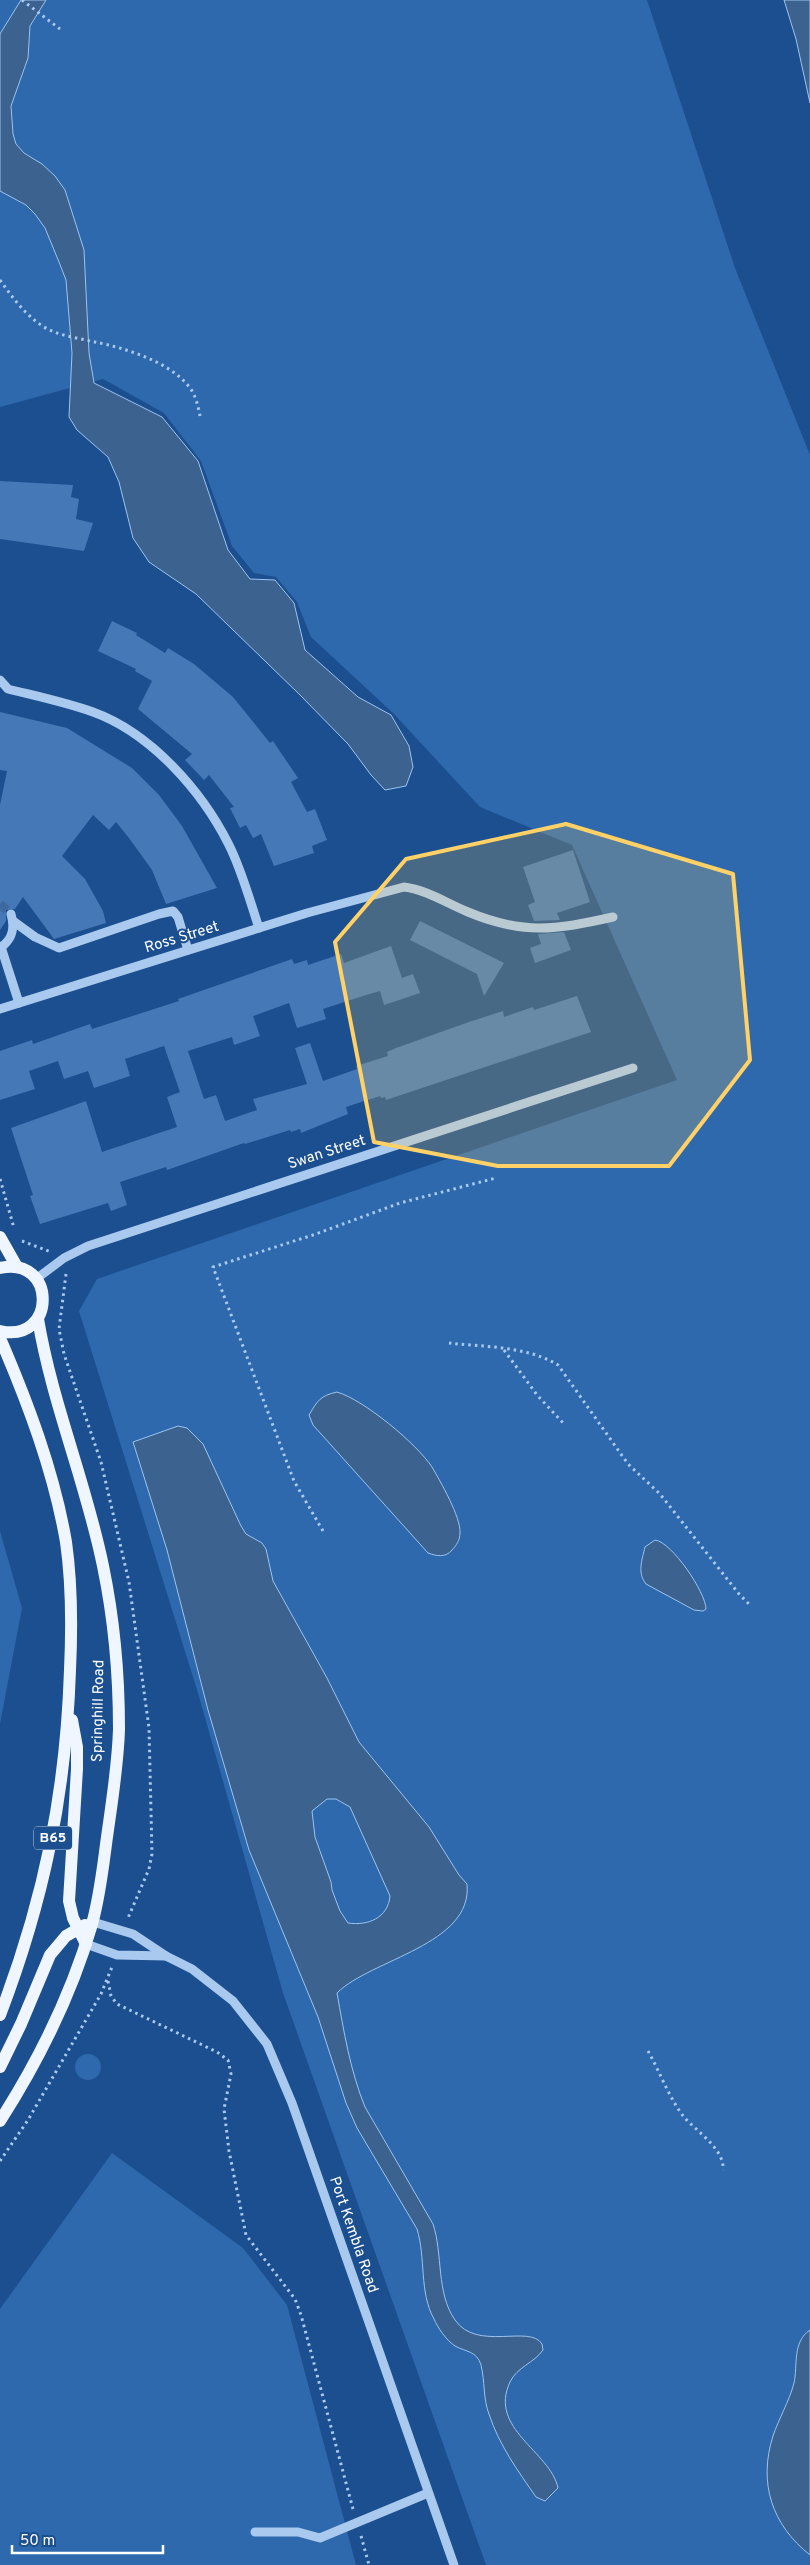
<svg xmlns="http://www.w3.org/2000/svg" width="810" height="2565" font-family="Overpass,sans-serif">
<style>
.green{fill:#2e69ad}
.water{fill:#3c6290;stroke:#9cc4f0;fill-rule:evenodd}
.building{fill:#4478b7}
.lines{fill:none;stroke-linecap:round;stroke-linejoin:round}
.minor-tunnel{stroke:#3d69a0;stroke-width:9;stroke-dasharray:9 4.5;stroke-linecap:butt}
.path{stroke:#a9c9ee;stroke-width:3;stroke-dasharray:2.5 4;stroke-linecap:butt}
.minor{stroke:#a9c9ee;stroke-width:9}
.major{stroke:#f0f6ff;stroke-width:12}
.marked{fill:#ffd166;fill-opacity:0.2;stroke:#ffd166;stroke-width:4;stroke-linejoin:round}
.labels{text-anchor:middle;dominant-baseline:central;stroke-width:4;stroke-linejoin:round;paint-order:stroke}
.shield{fill:#1b4f8f;stroke:#bbcadd;stroke-width:1}
.shield-label{font-size:14px;font-weight:bold;fill:#fff}
.street-label{font-size:15px;fill:#fff;stroke:#1b4f8f}
</style>
<rect width="100%" height="100%" fill="#1b4f8f"/>
<g class="green">
<path d="M0 0H647L735 268 810 455V2565H486L283 1993 198 1693 79 1311 97 1279 677 1080 572 845 480 807 394 714 311 637 297 602 276 577 254 573 232 546 201 461 164 413 103 379 0 407Z"/>
<path d="M0 1531 22 1608 0 1724Z"/>
<circle cx="88" cy="2067" r="13"/>
<path d="M112 2153 243 2248 287 2305 356 2565H0V2309Z"/>
</g>
<g class="water">
<path d="M21 0H46L30 26 28 58 11 106 13 134 16 144 24 153 42 164 55 176 65 190 84 250 89 353 94 383 162 417 198 461 228 550 250 579 275 580 294 603 305 650 358 697 391 715 409 746 413 767 406 786 385 790 371 775 348 744 300 695 196 594 149 562 133 538 119 482 108 457 77 430 69 417 72 353 66 280 59 262 45 228 35 214 26 205 0 191V34Z"/>
<path d="M784 0H810V103L796 39Z"/>
<path d="M337 1392C364 1400 416 1443 432 1467 440 1481 461 1517 460 1533 460 1540 456 1546 452 1550 446 1558 436 1556 428 1553L313 1425 309 1415C318 1400 320 1396 337 1392Z"/>
<path d="M178 1426 187 1428 203 1444 241 1526 246 1534 262 1543 266 1549 273 1581 327 1678 359 1742 429 1827 459 1875 467 1884C473 1945 371 1959 337 1993 344 2032 350 2070 365 2107L433 2224C443 2254 436 2293 455 2320 477 2352 530 2324 542 2344L543 2350C534 2363 517 2367 510 2382 488 2429 550 2451 558 2488L545 2501 536 2497C518 2471 499 2445 489 2414 483 2399 485 2381 481 2365 477 2351 466 2352 455 2346 446 2340 438 2328 434 2319 419 2292 426 2258 417 2229L357 2128 346 2103 318 2017 249 1850 208 1710 167 1550 133 1442ZM327 1799H336L350 1807 390 1896C388 1918 368 1926 348 1923L340 1911 332 1890 331 1882 315 1837 312 1811Z"/>
<path d="M655 1540C672 1542 706 1593 706 1609L703 1611 694 1610 646 1584C637 1573 642 1560 645 1547Z"/>
<path d="M810 2330V2555C772 2525 758 2483 773 2436 779 2418 789 2402 794 2383 798 2365 792 2342 810 2330Z"/>
</g>
<g class="building">
<path d="M0 481 73 485 71 497 79 499 76 519 93 523 84 551 0 539Z"/>
<path d="M112 621 137 633 136 635 165 653 168 648 194 664 233 697 270 743 273 741 298 778 291 782 307 812 315 809 327 840 312 846 314 853 274 866 261 834 253 838 246 825 240 828 230 808 234 807 209 775 204 780 185 760 192 754 138 709 152 681 135 671 136 669 98 651Z"/>
<path d="M0 712 67 728 132 768 159 795 182 826 217 888 166 904 152 870 129 838 116 822 109 830 93 815 62 856 85 879 103 911 106 923 54 939 23 897 15 909 6 910V921L0 930V805L7 771 0 770Z"/>
<path d="M573 850 590 902 557 913 560 920 534 921 528 905 535 902 523 867Z"/>
<path d="M420 921 504 963 484 996 477 974 410 940Z"/>
<path d="M564 932 571 950 535 963 530 948 541 944 538 934Z"/>
<path d="M391 946 402 978 413 974 420 993 384 1005 380 991 366 995 323 1009 326 1019 297 1028 289 1003 253 1016 260 1036 234 1045 232 1037 188 1051 204 1099 216 1095 225 1121 257 1110 253 1099 307 1084 295 1048 310 1043 323 1081 357 1069 356 1066 388 1056 387 1052 396 1048 469 1022 503 1011 504 1017 533 1007 534 1010 577 996 591 1032 386 1100 385 1097 381 1098 380 1096 346 1107 348 1114 301 1133 300 1129 291 1132 290 1130 245 1144 244 1143 167 1170 166 1167 120 1182 127 1205 111 1211 108 1203 40 1224 30 1196 33 1195 11 1128 86 1101 102 1152 177 1127 167 1097 180 1092 164 1046 125 1059 130 1076 94 1088 88 1071 64 1079 58 1061 29 1071 35 1089 0 1100V1051L32 1040 33 1044 90 1024 92 1029 179 1001 178 999 292 959 294 964 307 960 308 965 341 954 344 963Z"/>
</g>
<g class="lines">
<path class="minor-tunnel" d="M0 904 11 914"/>
<g class="path">
<path d="M22 0 60 29"/>
<path d="M0 280C13 298 25 315 44 327 59 336 78 338 95 342 125 348 171 362 190 388 196 396 198 406 200 416"/>
<path d="M0 1179 14 1228"/>
<path d="M22 1241 51 1252"/>
<path d="M66 1274 59 1329 64 1354 101 1462 129 1582 149 1728 152 1854 149 1869 128 1918"/>
<path d="M449 1343C484 1347 527 1346 558 1365L628 1464 660 1494 739 1594 751 1606"/>
<path d="M504 1350 537 1395 565 1425"/>
<path d="M323 1531 294 1481 213 1267 313 1235 400 1203 496 1178"/>
<path d="M108 1981 111 1996 117 2004 217 2052 228 2060 231 2074 224 2109 229 2151 246 2235 295 2299 301 2315 353 2509"/>
<path d="M648 2051C660 2072 669 2098 684 2117 696 2131 725 2149 723 2170"/>
<path d="M0 2161 28 2120 101 1994 112 1967"/>
<path d="M361 2536 369 2565"/>
</g>
<g class="minor">
<path d="M0 680 8 689C36 696 65 702 93 712 151 733 202 791 229 845 242 871 250 901 259 928"/>
<path d="M13 921 35 937 59 948 159 914 173 911 178 917 188 950"/>
<path d="M1 947 19 1003"/>
<path d="M0 948C13 939 15 928 11 914"/>
<path d="M0 1009 307 913 404 887C427 890 446 903 468 912 523 935 555 930 613 917"/>
<path d="M36 1279 64 1258 88 1246 633 1068"/>
<path d="M93 1922 133 1934 166 1956 192 1969 233 2001 267 2044 292 2103 454 2565"/>
<path d="M86 1944 117 1955 166 1956"/>
<path d="M255 2532H298L320 2538 428 2493"/>
</g>
<g class="major">
<path d="M0 1237 17 1267"/>
<path d="M0 1268C57 1255 57 1344 0 1331"/>
<path d="M0 1338C28 1403 54 1472 66 1542 72 1584 72 1627 70 1670 66 1793 44 1900 0 2015"/>
<path d="M72 1720 77 1747V1769L69 1901 73 1918 86 1944"/>
<path d="M0 2067 21 2024 50 1955 66 1936 85 1925"/>
<path d="M0 2121C39 2060 72 1993 92 1924 100 1896 103 1866 107 1837 112 1801 118 1765 119 1729 119 1674 114 1619 103 1566 86 1482 52 1403 38 1319"/>
</g>
</g>
<path class="marked" d="M566 824 733 874 750 1060 669 1166H498L374 1142 335 942 406 859Z"/>
<g class="labels">
<rect class="shield" x="34" y="1826.5" width="38" height="23" rx="4"/>
<g class="shield-label">
<text x="53" y="1838">B65</text>
</g>
<g class="street-label">
<text transform="translate(182 938) rotate(-17)">Ross Street</text>
<text transform="translate(327 1153) rotate(-18)">Swan Street</text>
<text transform="translate(99 1711) rotate(-89)">Springhill Road</text>
<text transform="translate(353 2235) rotate(71)">Port Kembla Road</text>
</g>
</g>
<path d="M12 2545v8h151v-8" fill="none" stroke="#ffffff" stroke-width="2.5"/>
<text x="20" y="2545" font-size="15" fill="#ffffff" stroke="#1b4f8f" stroke-width="4" paint-order="stroke">50 m</text>
</svg>
